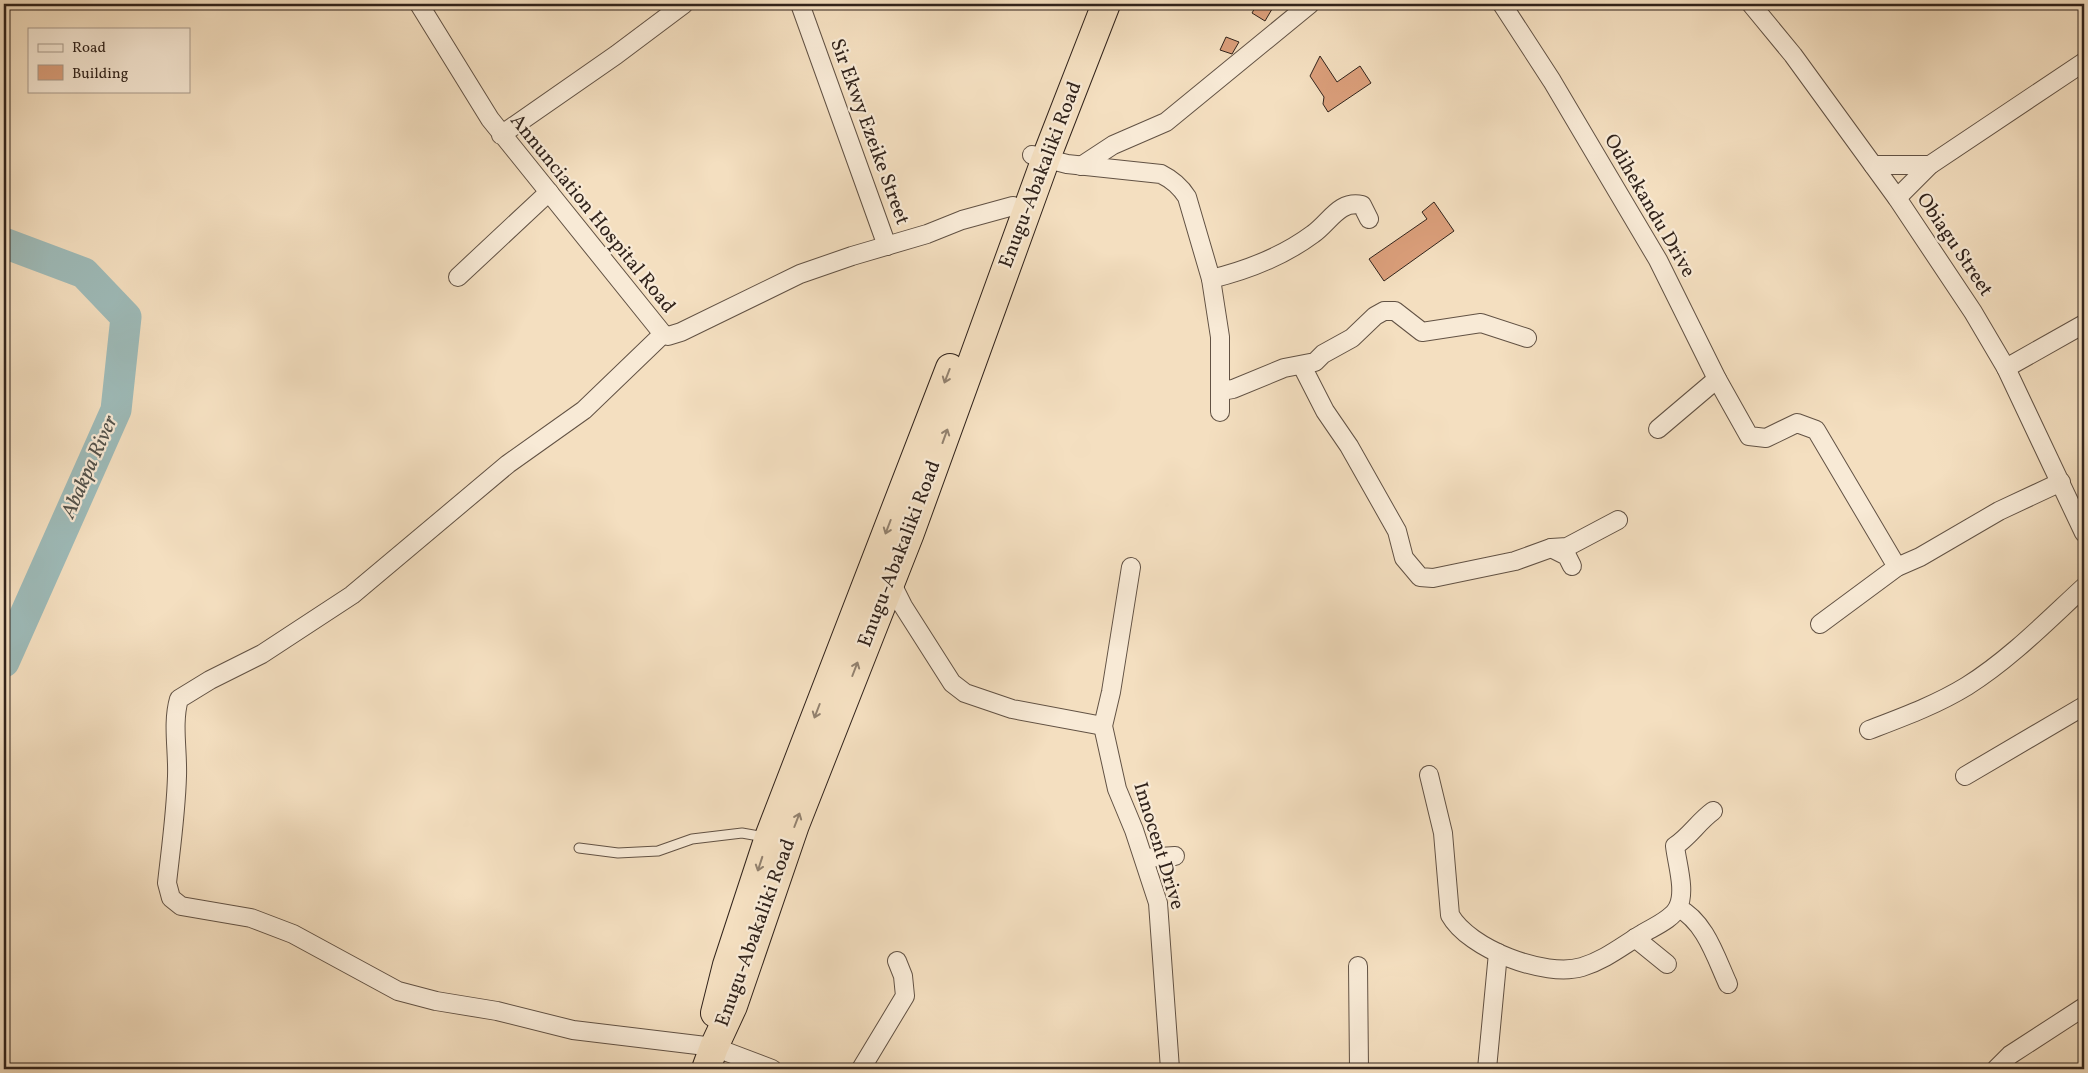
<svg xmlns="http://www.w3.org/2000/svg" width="2088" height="1073" font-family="Vollkorn,serif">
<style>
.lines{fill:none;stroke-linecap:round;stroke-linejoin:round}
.river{stroke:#9ebbb9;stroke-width:31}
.building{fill:#db9f7b;stroke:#31231b}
.lane-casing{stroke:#625244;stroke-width:11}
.street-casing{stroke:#625244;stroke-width:20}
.highway-casing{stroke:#31231b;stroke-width:30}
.lane{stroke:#f8ead6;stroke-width:9}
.street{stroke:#f8ead6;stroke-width:18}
.highway{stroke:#f4dfc0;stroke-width:28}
.oneway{stroke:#92816e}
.labels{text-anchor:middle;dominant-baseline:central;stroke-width:4.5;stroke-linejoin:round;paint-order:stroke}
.street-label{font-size:20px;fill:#31231b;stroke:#f8ead6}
.water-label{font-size:21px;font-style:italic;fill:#52514a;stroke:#f8ead6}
</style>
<rect width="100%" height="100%" fill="#f4dfc0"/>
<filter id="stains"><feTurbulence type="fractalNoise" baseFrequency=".004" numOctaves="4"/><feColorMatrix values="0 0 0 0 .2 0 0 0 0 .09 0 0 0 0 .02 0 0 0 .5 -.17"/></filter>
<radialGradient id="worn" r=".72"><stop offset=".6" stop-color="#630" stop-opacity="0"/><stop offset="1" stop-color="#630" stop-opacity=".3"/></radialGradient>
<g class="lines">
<path class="river" d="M4 243 84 273 126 317 116 410 4 662"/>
</g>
<g class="building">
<path d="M1257 4H1275L1265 21 1252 13Z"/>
<path d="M1226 37 1239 42 1232 54 1220 50Z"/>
<path d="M1320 56 1337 82 1360 66 1371 83 1328 112 1323 104 1324 97 1310 76Z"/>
<path d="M1434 202 1454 231 1384 281 1369 259 1427 219 1422 212Z"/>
</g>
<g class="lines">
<defs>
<path id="lane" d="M579 848 618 853 658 851 692 839 742 833 765 837"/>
<g id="street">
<path d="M419 4 490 119 663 334 668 336 681 332 800 274 852 256 927 234 962 220 1013 206"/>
<path d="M800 4 887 246"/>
<path d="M1502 4 1552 81 1658 260 1717 379 1749 436 1766 438 1797 423 1816 430 1897 567"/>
<path d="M1751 4 1793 55 1897 198 1973 312 2006 368 2084 533"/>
<path d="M501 135 616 55 684 4"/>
<path d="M1032 155 1067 164 1161 174C1173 180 1180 186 1187 197L1211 279 1220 337V412"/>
<path d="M1873 165H1930"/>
<path d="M1081 166 1113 145 1166 122 1310 4"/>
<path d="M1897 198 1930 165 2084 62"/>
<path d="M458 277 549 192"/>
<path d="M1211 279C1248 270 1282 257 1313 234 1330 222 1339 200 1362 205L1369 219"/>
<path d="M663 334 584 410 508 464 352 595 262 654 210 680 179 699C172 723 178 751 177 776 176 812 171 847 167 883L171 898 181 906 251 918 293 934 398 991 436 1001 497 1011 573 1030 714 1047 772 1069"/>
<path d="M1302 366 1325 411 1349 446 1397 531 1404 558 1420 577 1433 578 1515 561 1551 548 1567 547 1618 520"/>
<path d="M2006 368 2084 324"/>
<path d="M1221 391 1233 389 1284 368 1315 362 1323 354 1352 338 1375 316 1384 311H1395L1422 332 1481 323 1527 338"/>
<path d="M1658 429 1717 379"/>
<path d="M1551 548 1567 556 1572 566"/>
<path d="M1131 567 1111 692 1103 726 1117 789 1134 830 1158 903 1170 1069"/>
<path d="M889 578 903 606 952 683 965 693 1012 709 1103 726"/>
<path d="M1820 624 1897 567 1920 557 1999 511 2061 482"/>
<path d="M1869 730C1903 717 1936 705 1967 686 2010 659 2047 621 2084 587"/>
<path d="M1429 775 1443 833 1450 915C1469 949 1545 978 1582 967 1605 960 1622 946 1642 934 1653 927 1673 919 1678 907 1686 891 1677 864 1675 846 1690 836 1698 822 1713 811"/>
<path d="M1965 776 2084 706"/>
<path d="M1144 858 1175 856"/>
<path d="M1678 908C1705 921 1716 958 1728 984"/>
<path d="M1635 938 1667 964"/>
<path d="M1358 966 1359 1069"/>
<path d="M861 1069 905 996 903 976 897 961"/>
<path d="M1487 1069 1498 953"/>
<path d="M1996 1069 2010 1055 2084 1007"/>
</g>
<g id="highway">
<path d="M715 1013 727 965 769 837 950 368"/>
<path d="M706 1069 714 1047 733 1006 795 825 910 533 1046 158 1106 4"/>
</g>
</defs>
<use href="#lane" class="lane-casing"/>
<use href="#street" class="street-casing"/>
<use href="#highway" class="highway-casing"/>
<use href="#lane" class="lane"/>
<use href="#street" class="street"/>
<use href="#highway" class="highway"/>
</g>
<defs><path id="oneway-shaft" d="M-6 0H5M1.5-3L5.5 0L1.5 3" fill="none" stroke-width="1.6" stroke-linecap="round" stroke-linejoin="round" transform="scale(1.25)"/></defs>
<g class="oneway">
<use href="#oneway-shaft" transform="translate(947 376) rotate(111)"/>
<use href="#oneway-shaft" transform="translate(945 436) rotate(-70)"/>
<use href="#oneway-shaft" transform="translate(888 527) rotate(111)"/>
<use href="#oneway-shaft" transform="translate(855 669) rotate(-69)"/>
<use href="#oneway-shaft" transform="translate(817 711) rotate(111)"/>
<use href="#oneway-shaft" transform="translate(797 820) rotate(-69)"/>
<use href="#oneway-shaft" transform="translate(760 864) rotate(108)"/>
</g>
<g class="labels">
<g class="street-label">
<text transform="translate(869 132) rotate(70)">Sir Ekwy Ezeike Street</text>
<text transform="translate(1041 175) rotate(-69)">Enugu-Abakaliki Road</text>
<text transform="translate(1649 206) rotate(60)">Odihekandu Drive</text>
<text transform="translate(592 214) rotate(51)">Annunciation Hospital Road</text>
<text transform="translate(1954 245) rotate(56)">Obiagu Street</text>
<text transform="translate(900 554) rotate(-69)">Enugu-Abakaliki Road</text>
<text transform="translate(1158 846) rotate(73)">Innocent Drive</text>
<text transform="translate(756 933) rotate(-70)">Enugu-Abakaliki Road</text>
</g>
<g class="water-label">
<text transform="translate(90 467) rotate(-66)">Abakpa River</text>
</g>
</g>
<rect width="2088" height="1073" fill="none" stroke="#f4dfc0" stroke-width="20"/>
<rect x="5" y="5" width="2078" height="1063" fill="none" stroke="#31231b" stroke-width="2.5"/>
<rect x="10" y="10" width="2068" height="1053" fill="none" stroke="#31231b"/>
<rect x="28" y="28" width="162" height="65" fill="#f8ead6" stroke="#a89a8b"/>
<rect x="38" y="44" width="25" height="8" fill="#f8ead6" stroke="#a89a8b"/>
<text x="72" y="52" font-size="15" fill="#31231b">Road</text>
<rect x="38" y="65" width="25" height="15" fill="#db9f7b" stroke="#a89a8b"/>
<text x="72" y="78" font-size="15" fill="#31231b">Building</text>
<rect width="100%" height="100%" filter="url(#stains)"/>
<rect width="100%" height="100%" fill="url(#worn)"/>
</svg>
